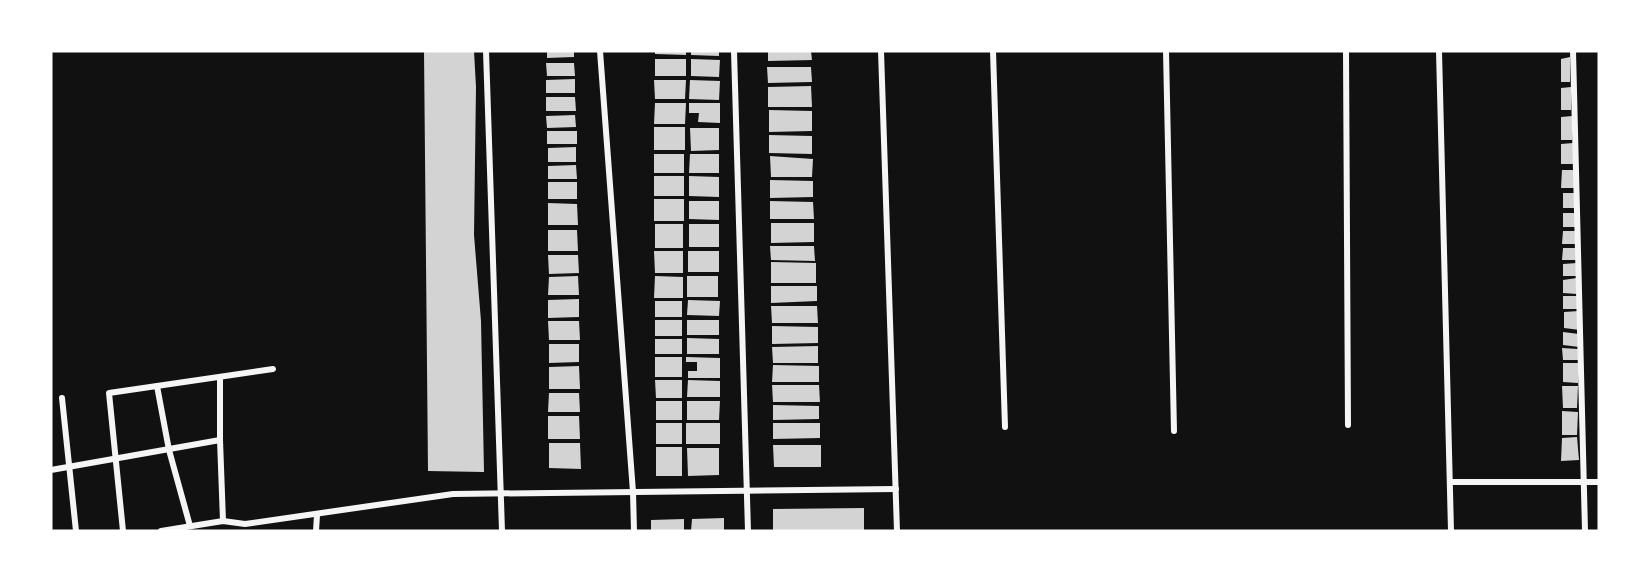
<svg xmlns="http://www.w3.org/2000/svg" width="1650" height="582" font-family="Montserrat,sans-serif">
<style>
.building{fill:#d3d3d3}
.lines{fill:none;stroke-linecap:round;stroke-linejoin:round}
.minor{stroke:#f5f5f5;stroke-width:6}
</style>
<rect width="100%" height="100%" fill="#111"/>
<g class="building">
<path d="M424 51H474L476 87 474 235 481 321 484 472 428 471Z"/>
<path d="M547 51H574V57L547 58Z"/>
<path d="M655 51H686V55L655 54Z"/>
<path d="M691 51H719V56L691 55Z"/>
<path d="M768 51H811L812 60 768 61Z"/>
<path d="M1570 57V82H1561V59Z"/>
<rect x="655" y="59" width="31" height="17"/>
<path d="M691 59 720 60 719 77 691 76Z"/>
<path d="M546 63H574L575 76H547Z"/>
<path d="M767 67H811L812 82 768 83Z"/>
<path d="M575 79V93H546V80Z"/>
<path d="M654 80H686L685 99H655Z"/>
<path d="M690 80 720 81 719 100 689 99Z"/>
<path d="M811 86 812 107H768V87Z"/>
<path d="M1571 87V110H1561V88Z"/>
<path d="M546 97H575L576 111H546Z"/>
<path d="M655 103H686L685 124H654Z"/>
<path d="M689 103H720V123L698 122 699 113H689Z"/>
<path d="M769 110 812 111V131L769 132Z"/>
<path d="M575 115 576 127 547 128 546 116Z"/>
<path d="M1572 116V140H1561V117Z"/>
<rect x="654" y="127" width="31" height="23"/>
<path d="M690 128H719V150L691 151Z"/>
<rect x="547" y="131" width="30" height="13"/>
<path d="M769 135 812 136V154L769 153Z"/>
<path d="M1573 143V164H1561V144Z"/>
<path d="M576 147V162H548V148Z"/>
<rect x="654" y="154" width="30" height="19"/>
<path d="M690 154H719V173H689Z"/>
<path d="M770 156 813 159 812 177H771Z"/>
<path d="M576 165 577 179H548V166Z"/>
<path d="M1562 170H1574V188H1561Z"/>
<rect x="654" y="176" width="30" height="20"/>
<path d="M689 176 719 177V197L689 196Z"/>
<path d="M770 180 813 181V197L770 198Z"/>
<rect x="548" y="182" width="29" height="17"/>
<rect x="1563" y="193" width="12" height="15"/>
<rect x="654" y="199" width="30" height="22"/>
<path d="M689 201H719V220L689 219Z"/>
<path d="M770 201 813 202 814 219H770Z"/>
<path d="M548 203 577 204 578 225H548Z"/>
<path d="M1563 213H1575L1576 227H1563Z"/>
<path d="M771 223H814V242L771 243Z"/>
<rect x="655" y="224" width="28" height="24"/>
<rect x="689" y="224" width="30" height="23"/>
<path d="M548 230H577L578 251H548Z"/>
<path d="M1563 231H1576V244H1562Z"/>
<path d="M770 246H814L815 261 771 260Z"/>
<path d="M1563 248H1576V260H1562Z"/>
<path d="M654 251H683V273H655Z"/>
<rect x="688" y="251" width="31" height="21"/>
<path d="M548 255H578L579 273 549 274Z"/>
<path d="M771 262 816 263V283H771Z"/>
<path d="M1577 263V276H1563V264Z"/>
<path d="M578 276 579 295H548L549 277Z"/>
<path d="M655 276 683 277V298H654Z"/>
<rect x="687" y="276" width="31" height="21"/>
<path d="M1577 278V294L1563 293V280Z"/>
<path d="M771 286H817V301L771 303Z"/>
<rect x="1563" y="296" width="15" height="13"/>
<path d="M579 299V317L548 318V300Z"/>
<path d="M688 300 720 301 719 316 687 315Z"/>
<rect x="655" y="301" width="27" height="16"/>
<path d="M771 306H817L818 323H772Z"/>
<path d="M1579 311 1580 330 1564 328V312Z"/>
<rect x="655" y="320" width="27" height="16"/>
<rect x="687" y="320" width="32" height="15"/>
<path d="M548 321H579L580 340H549Z"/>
<path d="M772 326 818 327V343L772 344Z"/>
<path d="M1563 332 1579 334V347L1563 345Z"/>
<path d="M687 338 719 339V354H687Z"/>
<rect x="655" y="339" width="27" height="15"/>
<path d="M549 344H579V362L549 363Z"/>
<path d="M818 346V363H773L772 347Z"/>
<path d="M1562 348 1578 349 1579 360H1563Z"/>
<rect x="655" y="357" width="27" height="20"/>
<path d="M686 357 720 358V378H688V371H697V362H686Z"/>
<path d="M1563 363H1579L1578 383 1563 382Z"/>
<path d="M773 365 819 366V382H772Z"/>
<path d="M579 366 580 389H549V367Z"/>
<path d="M655 380H682V398H656Z"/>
<path d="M688 380 720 381V397H687Z"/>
<path d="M772 385H819L820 402H773Z"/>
<path d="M1562 386H1578L1577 408H1563Z"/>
<path d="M549 393H579L580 412H548Z"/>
<rect x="656" y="401" width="26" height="19"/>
<path d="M687 401H720L719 420H687Z"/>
<path d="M773 405 819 406V419L773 420Z"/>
<path d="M1562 411 1578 412 1577 435H1562Z"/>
<path d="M548 416H579L580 439H548Z"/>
<rect x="656" y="423" width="26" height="21"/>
<rect x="686" y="423" width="34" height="21"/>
<path d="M773 423H820V438L773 439Z"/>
<path d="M1577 437 1579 460 1561 461 1562 438Z"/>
<path d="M549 443H580L581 469 549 468Z"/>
<path d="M773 445H821V467H774Z"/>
<rect x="656" y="447" width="26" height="29"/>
<path d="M687 448H719V475L688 476Z"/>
<path d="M864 508V531H773V509Z"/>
<path d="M724 518V531H691L692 519Z"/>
<path d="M684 519V531H651V520Z"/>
</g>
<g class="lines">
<g class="minor">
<path d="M486 51 502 531"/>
<path d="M600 51 633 492 634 531"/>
<path d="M734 51 748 531"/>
<path d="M881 51 897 531"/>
<path d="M993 51 1005 427"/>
<path d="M1166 51 1174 431"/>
<path d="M1346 51 1348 425"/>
<path d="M1439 51 1451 531"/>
<path d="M1573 51 1585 531"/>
<path d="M157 386 169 450 190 526"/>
<path d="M62 398 76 531"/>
<path d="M220 440V377"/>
<path d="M51 470 220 440 223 521"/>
<path d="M1450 482H1599"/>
<path d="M123 531 109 393 273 369"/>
<path d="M161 531 223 521 245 524 453 494 896 489"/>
<path d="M316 531 317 515"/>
</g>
</g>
<rect width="1650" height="582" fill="none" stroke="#ffffff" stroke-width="105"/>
</svg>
